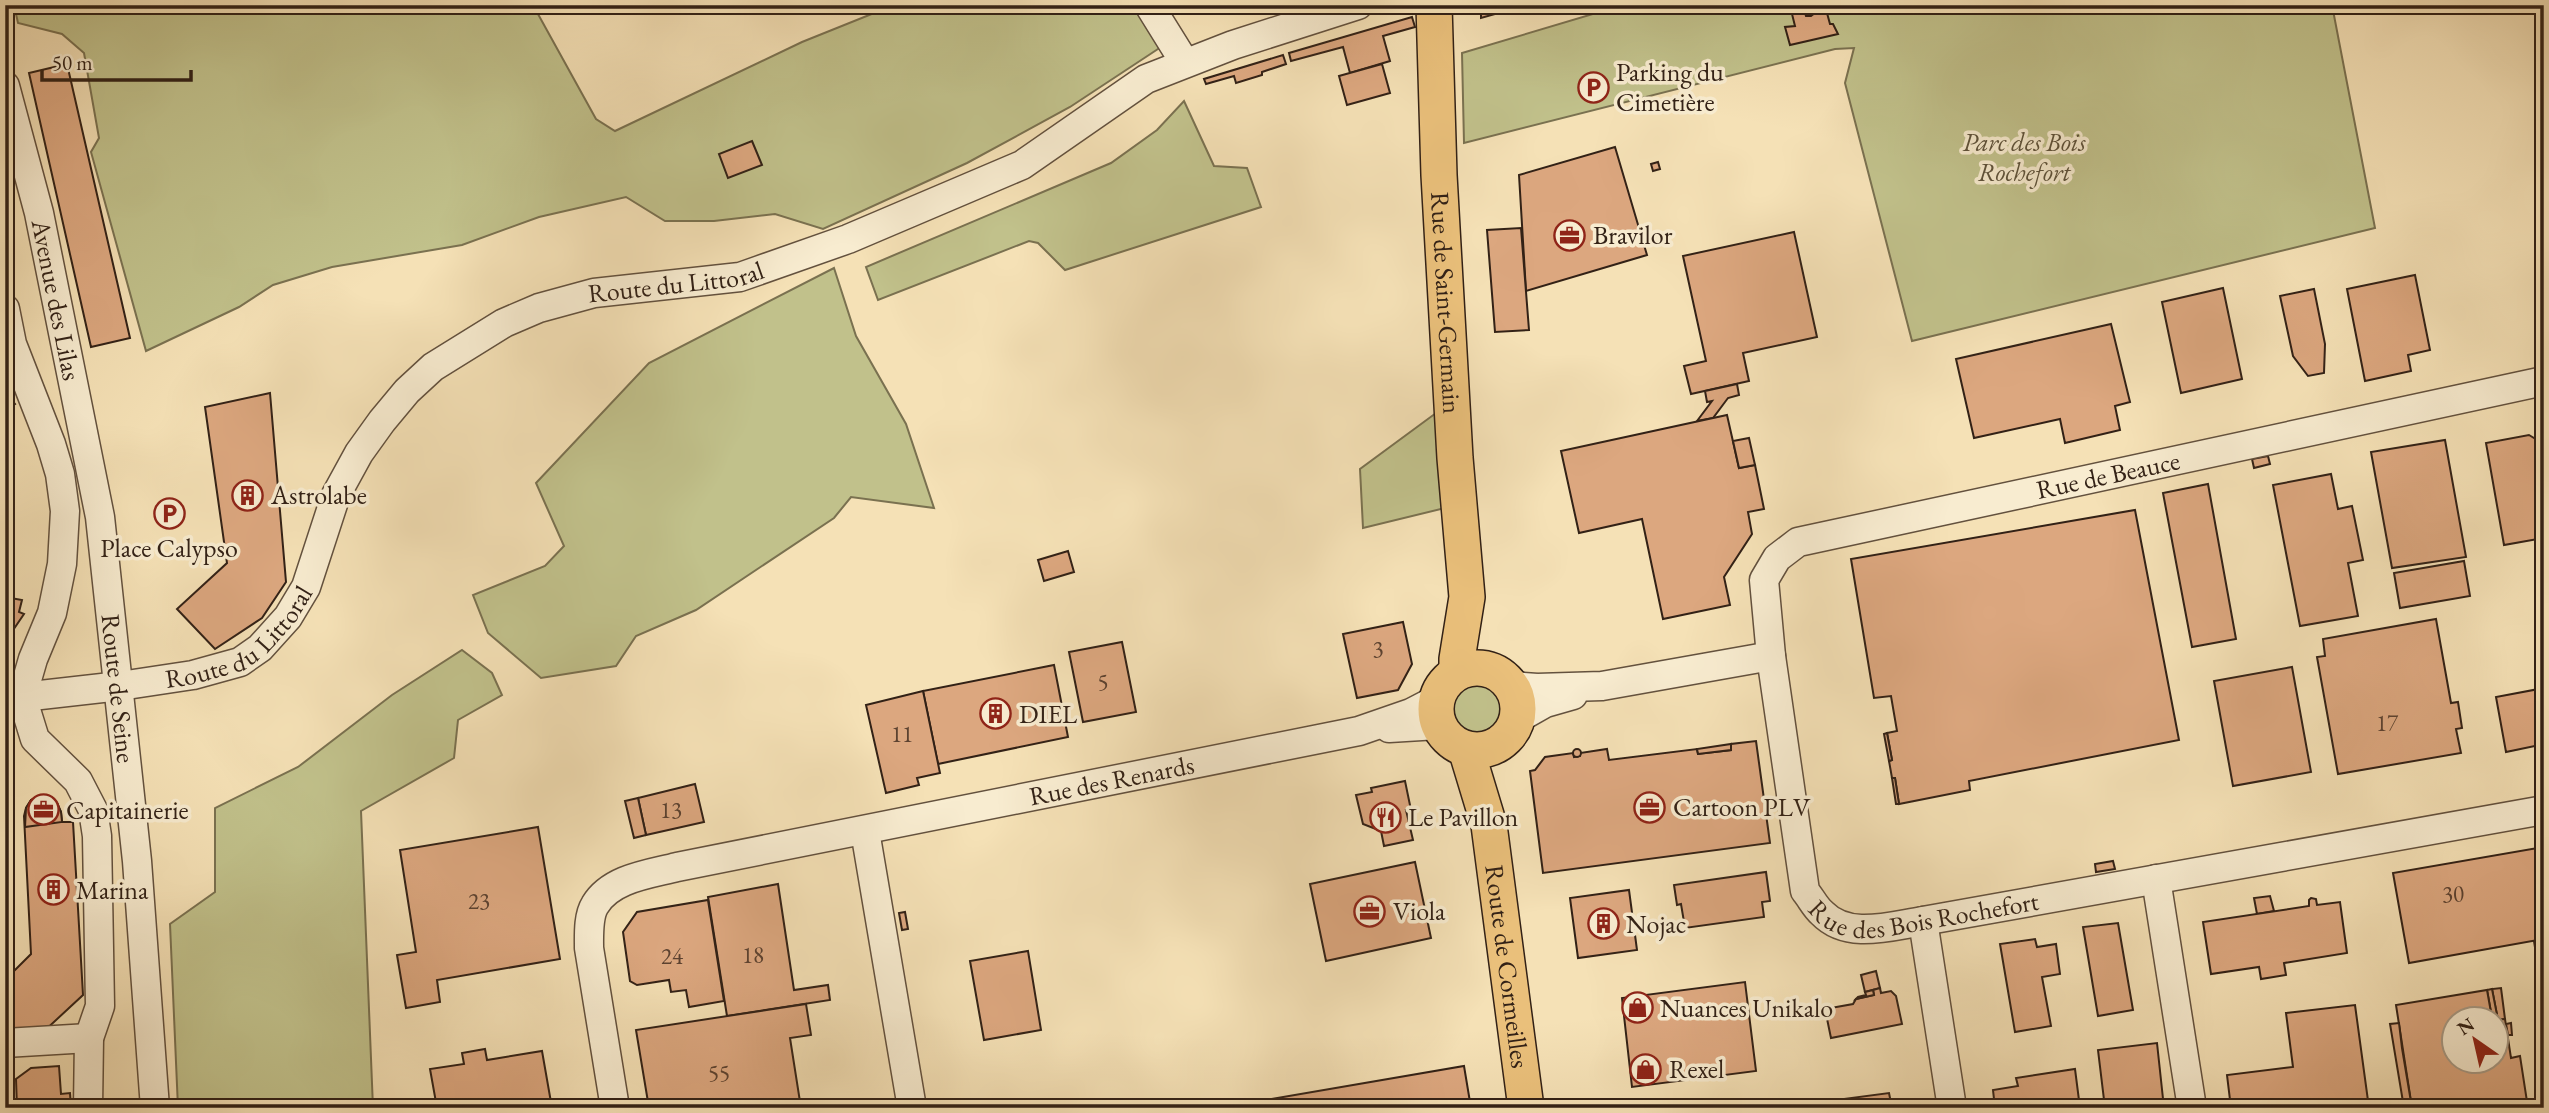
<svg xmlns="http://www.w3.org/2000/svg" width="2549" height="1113" font-family="'EB Garamond',serif">
<style>
.green{fill:#c1c18b;stroke:#7a7150;stroke-width:2}
.building{fill:#dca77f;stroke:#322116;stroke-width:2}
.lines{fill:none;stroke-linecap:round;stroke-linejoin:round}
.minor-casing{stroke:#63513e;stroke-width:31}
.major-casing{stroke:#322116;stroke-width:38}
.minor{stroke:#f8ecd0;stroke-width:28}
.major{stroke:#eac07b;stroke-width:35}
.labels{text-anchor:middle;dominant-baseline:central;stroke-width:7;stroke-linejoin:round;paint-order:stroke}
.number-label{font-size:23px;fill:#5c4230}
.poi-label{font-size:26px;fill:#322116;stroke:#f8ecd0;text-anchor:start}
.park-label{font-size:26px;font-style:italic;fill:#5d5139;stroke:#f8ecd0}
.street-label{font-size:26px;fill:#322116;stroke:#f8ecd0}
</style>
<rect width="100%" height="100%" fill="#f5e1b6"/>
<filter id="stains"><feTurbulence type="fractalNoise" baseFrequency=".00286" numOctaves="4"/><feColorMatrix values="0 0 0 0 .2 0 0 0 0 .09 0 0 0 0 .02 0 0 0 .5 -.17"/></filter>
<radialGradient id="worn" r=".72"><stop offset=".6" stop-color="#630" stop-opacity="0"/><stop offset="1" stop-color="#630" stop-opacity=".3"/></radialGradient>
<g class="green">
<path d="M14 5H533L596 119 615 131 802 42 894 5H1138L1161 47 1070 107 967 163 823 229 775 214 714 221H665L626 197 539 217 462 245 332 267 273 285 239 307 146 351 91 152 99 138 84 53 62 34 18 23Z"/>
<path d="M1623 5H2332L2375 228 1912 341 1845 83 1854 48 1835 49 1464 143 1462 53Z"/>
<path d="M1184 101 1214 166 1247 168 1261 207 1065 270 1038 243 1029 241 878 300 866 267 1111 163 1157 130Z"/>
<path d="M834 268 856 336 906 424 934 508 851 497 834 518 696 610 636 636 616 666 541 678 488 633 473 595 545 566 564 546 536 483 649 363Z"/>
<path d="M1436 413 1445 508 1363 528 1360 469Z"/>
<path d="M462 650 492 673 502 695 458 720 454 758 361 811 373 1108H178L170 924 215 892V808L298 767 392 695Z"/>
<circle cx="1477" cy="708" r="29"/>
</g>
<g class="building">
<path d="M1481 5H1520V7L1481 18Z"/>
<path d="M1789 5H1830L1831 8 1820 9 1811 16H1806L1805 13 1792 14Z"/>
<path d="M1831 8 1833 12 1827 13 1830 24H1833L1838 34 1790 45 1785 27 1795 26 1792 14 1805 13 1806 16H1811L1820 9Z"/>
<path d="M1412 17 1415 27 1383 36 1390 61 1350 73 1343 47 1291 61 1289 53Z"/>
<path d="M1283 55 1286 64 1262 72V75L1236 83 1234 76 1206 84 1204 79Z"/>
<path d="M67 64 130 338 91 347 29 73Z"/>
<path d="M1382 64 1390 93 1347 105 1339 76Z"/>
<path d="M752 141 762 165 728 178 719 154Z"/>
<path d="M1615 147 1647 255 1526 291 1519 175Z"/>
<path d="M1658 162 1660 169 1653 171 1651 164Z"/>
<path d="M1521 228 1529 330 1495 332 1487 230Z"/>
<path d="M1794 232 1817 337 1743 353 1749 381 1691 394 1684 366 1706 361 1683 256Z"/>
<path d="M2415 275 2430 350 2408 355 2411 371 2365 381 2347 289Z"/>
<path d="M2223 288 2242 379 2181 393 2162 302Z"/>
<path d="M2314 289 2325 344 2324 373 2308 376 2293 356 2280 296Z"/>
<path d="M2111 324 2130 402 2115 406 2120 430 2065 443 2060 419 1974 438 1956 359Z"/>
<path d="M1737 384 1739 395 1728 398 1713 418 1697 421 1712 401 1707 402 1705 391Z"/>
<path d="M5 391 15 404 5 411Z"/>
<path d="M270 393 286 582 262 618 215 649 177 609 227 563 205 407Z"/>
<path d="M1727 415 1739 468 1755 465 1764 509 1748 512 1752 534 1724 577 1730 605 1663 619 1642 519 1579 533 1561 451Z"/>
<path d="M2529 435 2544 444V538L2504 545 2486 443Z"/>
<path d="M1749 438 1755 465 1739 468 1733 441Z"/>
<path d="M2445 440 2466 557 2392 568 2371 452Z"/>
<path d="M2268 456 2270 464 2254 468 2252 459Z"/>
<path d="M2331 474 2338 509 2352 506 2363 560 2348 563 2358 616 2300 626 2273 485Z"/>
<path d="M2208 484 2236 639 2192 647 2163 493Z"/>
<path d="M2135 510 2179 740 1969 781 1970 790 1899 804 1895 778H1892L1889 761 1892 760 1887 733 1897 731 1891 696 1874 698 1851 559Z"/>
<path d="M1068 551 1074 572 1044 581 1038 560Z"/>
<path d="M2464 561 2470 596 2400 608 2394 573Z"/>
<path d="M5 597 22 600 19 612 24 614 5 642Z"/>
<path d="M2436 619 2451 703 2458 702 2462 728 2456 729 2461 753 2338 774 2317 657 2325 656 2323 639Z"/>
<path d="M1403 622 1412 664 1398 690 1357 698 1343 634Z"/>
<path d="M1122 642 1136 712 1083 722 1069 652Z"/>
<path d="M1054 665 1068 737 938 764 923 691Z"/>
<path d="M2292 667 2311 772 2233 786 2214 681Z"/>
<path d="M2544 688V744L2506 752 2496 697Z"/>
<path d="M923 691 940 773 917 778 919 785 886 793 866 705Z"/>
<path d="M1887 733 1892 760 1889 761 1884 734Z"/>
<path d="M1756 741 1770 843 1543 873 1530 771 1535 770 1545 757 1573 753 1574 757 1580 756V753L1607 749 1609 760 1697 749 1698 754 1731 750V744Z"/>
<path d="M1731 744V750L1698 754 1697 749Z"/>
<circle cx="1577" cy="753" r="4"/>
<path d="M1892 778H1895L1899 804H1896Z"/>
<path d="M1405 781 1411 810H1406L1413 840 1384 846 1381 831 1363 824 1356 795 1372 792 1371 788Z"/>
<path d="M695 784 704 822 646 835 638 798Z"/>
<path d="M40 796 49 797 57 803 61 812 62 822H73L83 995 41 1034 5 1035V975H10L31 954 24 816 26 808 31 800Z"/>
<path d="M40 796 49 797 57 803 61 812 62 822 25 827 26 808 31 800Z"/>
<path d="M638 798 646 835 634 838 625 801Z"/>
<path d="M538 827 560 959 437 980 440 1002 406 1008 397 955 416 952 400 850Z"/>
<path d="M2544 847V939L2409 963 2393 873Z"/>
<path d="M2113 861 2115 869 2096 872 2095 864Z"/>
<path d="M1415 862 1431 938 1326 961 1310 884Z"/>
<path d="M1766 872 1770 901 1762 902 1764 917 1685 928 1681 904 1677 905 1674 885Z"/>
<path d="M778 884 794 990 828 985 830 1000 727 1016 708 897Z"/>
<path d="M1629 890 1637 950 1578 958 1570 898Z"/>
<path d="M2270 896 2274 911 2257 914 2254 898Z"/>
<path d="M2311 898 2316 899 2317 905 2340 902 2347 953 2284 963 2286 975 2261 979 2259 967 2211 974 2203 922 2309 906V900Z"/>
<path d="M708 900 724 1001 689 1007 686 990 671 992 669 980 637 985 630 981 623 932 637 912Z"/>
<path d="M905 912 908 929 902 930 899 913Z"/>
<path d="M2118 923 2133 1010 2098 1016 2083 927Z"/>
<path d="M2035 939 2037 947 2056 944 2060 974 2042 977 2051 1026 2015 1032 2000 944Z"/>
<path d="M2544 939V959L2537 960 2534 941Z"/>
<path d="M1028 951 1041 1030 984 1040 970 961Z"/>
<path d="M2544 959V1000L2537 960Z"/>
<path d="M1876 971 1880 988 1865 992 1861 975Z"/>
<path d="M1745 982 1756 1071 1632 1087 1622 998Z"/>
<path d="M1880 988 1881 993 1891 991 1896 996 1902 1024 1831 1038 1825 1009 1853 1004 1856 999 1874 995 1873 990Z"/>
<path d="M2501 988 2505 1019 2498 1020 2492 989Z"/>
<path d="M2492 989 2498 1020 2492 1018 2487 990Z"/>
<path d="M1873 990 1874 995 1856 999 1858 997 1866 995 1865 992Z"/>
<path d="M2487 990 2492 1018H2454V1060H2496V1020L2505 1019 2511 1058 2520 1056 2528 1108H2412L2396 1005Z"/>
<path d="M806 1004 811 1035 790 1038 801 1108H649L636 1030Z"/>
<path d="M2355 1005 2369 1108H2231L2227 1075 2293 1067 2286 1013Z"/>
<path d="M2399 1023 2402 1048 2412 1108H2404L2390 1024Z"/>
<path d="M2511 1023 2512 1035H2508L2506 1024Z"/>
<path d="M2157 1043 2164 1108H2105L2098 1050Z"/>
<path d="M485 1049 487 1060 542 1051 552 1108H437L430 1069 464 1064 462 1053Z"/>
<path d="M59 1066 61 1094 70 1093 71 1108H17L16 1079 31 1068Z"/>
<path d="M1464 1066 1471 1108H1266L1265 1100Z"/>
<path d="M2075 1069 2080 1108H1995L1993 1090 2018 1086 2016 1078Z"/>
<path d="M1889 1093 1892 1108H1829L1828 1101Z"/>
<path d="M1828 1101 1829 1108H1781L1813 1103Z"/>
</g>
<g class="lines">
<defs>
<g id="minor">
<path d="M1149 5 1185 63"/>
<path id="s1" d="M5 86 39 213 100 517 137 861 155 1108"/>
<path d="M5 309 12 344 51 444 60 474 65 511 62 564 52 613 33 659 22 697 35 739 78 781 93 810 97 836 100 1006 89 1038 88 1108"/>
<path id="s2" d="M2544 381 1798 542 1777 558 1764 580 1771 656 1805 891C1811 898 1815 907 1822 913 1848 940 1890 926 1923 921L2544 810"/>
<path d="M1512 686 1537 688 1602 686 1771 656"/>
<path id="s3" d="M5 699 120 686 193 675 240 662 260 648 288 617 306 587 336 495 359 453 382 421 407 391 433 367 504 323 539 308 594 293 740 277 848 239 1022 165 1146 79 1233 45 1358 5"/>
<path d="M1517 719 1545 703 1573 695"/>
<path d="M1389 728 1438 725"/>
<path d="M865 831 912 1108"/>
<path d="M2156 879 2192 1108"/>
<path d="M1923 921 1952 1108"/>
<path d="M5 1043 89 1038"/>
<path id="s4" d="M615 1108 589 948C589 935 588 916 595 905 611 878 650 874 677 867L1359 731 1411 713 1436 700"/>
</g>
<g id="major">
<path id="s5" d="M1434 5 1439 175 1455 458 1467 597 1457 659V672"/>
<circle cx="1477" cy="709" r="41"/>
<path id="s6" d="M1466 749 1489 825 1526 1108"/>
</g>
</defs>
<use href="#minor" class="minor-casing"/>
<use href="#major" class="major-casing"/>
<use href="#minor" class="minor"/>
<use href="#major" class="major"/>
</g>
<defs>
<symbol id="parking-ring" viewBox="-11 -11 22 22"><circle r="9.5" fill="#f8ecd0" stroke="#8f2418" stroke-width="1.5"/><path d="M-3.5-5.5H1a3.5 3.5 0 0 1 0 7H-1V5.5H-3.5ZM-1-3.4V-.6H.8a1.4 1.4 0 0 0 0-2.8Z" fill="#8f2418"/></symbol>
<symbol id="office-ring" viewBox="-11 -11 22 22"><circle r="9.5" fill="#f8ecd0" stroke="#8f2418" stroke-width="1.5"/><path d="M-6-3h4V-5.5h4V-3h4V5H-6ZM-1-4.5V-3h2v-1.5ZM-6 0V1H6V0Z" fill="#8f2418"/></symbol>
<symbol id="building-ring" viewBox="-11 -11 22 22"><circle r="9.5" fill="#f8ecd0" stroke="#8f2418" stroke-width="1.5"/><path d="M-4-6H4V6H1V3H-1V6H-4ZM-2.5-4.3h1.7v1.8h-1.7ZM.8-4.3h1.7v1.8H.8ZM-2.5-1h1.7V.8h-1.7ZM.8-1h1.7V.8H.8Z" fill="#8f2418"/></symbol>
<symbol id="restaurant-ring" viewBox="-11 -11 22 22"><circle r="9.5" fill="#f8ecd0" stroke="#8f2418" stroke-width="1.5"/><path d="M-5-6h1v4h1v-4h1v4h1v-4h1v5L-1.5 .5V6h-2V.5L-5-1ZM5-6V6H3V1.5H1.5Q1.5-4 5-6Z" fill="#8f2418"/></symbol>
<symbol id="shop-ring" viewBox="-11 -11 22 22"><circle r="9.5" fill="#f8ecd0" stroke="#8f2418" stroke-width="1.5"/><path d="M-5-2.5h2.3a2.7 3.5 0 0 1 5.4 0H5L5.5 6h-11ZM-1.5-2.5h3a1.5 2.3 0 0 0-3 0Z" fill="#8f2418"/></symbol>
</defs>
<g fill-rule="evenodd">
<use href="#parking-ring" x="1576" y="70" width="35" height="35"/>
<use href="#office-ring" x="1552" y="218" width="35" height="35"/>
<use href="#building-ring" x="230" y="478" width="35" height="35"/>
<use href="#parking-ring" x="152" y="496" width="35" height="35"/>
<use href="#building-ring" x="978" y="696" width="35" height="35"/>
<use href="#office-ring" x="1632" y="790" width="35" height="35"/>
<use href="#office-ring" x="26" y="792" width="35" height="35"/>
<use href="#restaurant-ring" x="1368" y="800" width="35" height="35"/>
<use href="#building-ring" x="36" y="872" width="35" height="35"/>
<use href="#office-ring" x="1352" y="894" width="35" height="35"/>
<use href="#building-ring" x="1586" y="906" width="35" height="35"/>
<use href="#shop-ring" x="1620" y="990" width="35" height="35"/>
<use href="#shop-ring" x="1628" y="1052" width="35" height="35"/>
</g>
<g class="labels">
<g class="number-label">
<text x="1378" y="649">3</text>
<text x="1103" y="682">5</text>
<text x="2387" y="723">17</text>
<text x="902" y="734">11</text>
<text x="671" y="810">13</text>
<text x="2453" y="894">30</text>
<text x="479" y="901">23</text>
<text x="753" y="955">18</text>
<text x="672" y="956">24</text>
<text x="719" y="1073">55</text>
</g>
<g class="poi-label">
<text x="1616" y="72">Parking du<tspan x="1616" dy="30">Cimetière</tspan></text>
<text x="1593" y="235">Bravilor</text>
<text x="271" y="495">Astrolabe</text>
<text x="169" y="548" text-anchor="middle">Place Calypso</text>
<text x="1019" y="714">DIEL</text>
<text x="1673" y="807">Cartoon PLV</text>
<text x="66" y="810">Capitainerie</text>
<text x="1408" y="817">Le Pavillon</text>
<text x="76" y="890">Marina</text>
<text x="1393" y="911">Viola</text>
<text x="1626" y="924">Nojac</text>
<text x="1660" y="1008">Nuances Unikalo</text>
<text x="1669" y="1069">Rexel</text>
</g>
<g class="park-label">
<text x="2024" y="142">Parc des Bois<tspan x="2024" dy="30">Rochefort</tspan></text>
</g>
<g class="street-label">
<text stroke="none"><textPath href="#s3" startOffset="859">Route du Littoral</textPath></text>
<text stroke="none"><textPath href="#s1" startOffset="220">Avenue des Lilas</textPath></text>
<text stroke="none"><textPath href="#s5" startOffset="298">Rue de Saint-Germain</textPath></text>
<text transform="translate(2108 475) rotate(-12)">Rue de Beauce</text>
<text stroke="none"><textPath href="#s3" startOffset="250">Route du Littoral</textPath></text>
<text stroke="none"><textPath href="#s1" startOffset="614">Route de Seine</textPath></text>
<text stroke="none"><textPath href="#s4" startOffset="742">Rue des Renards</textPath></text>
<text stroke="none"><textPath href="#s2" startOffset="1262">Rue des Bois Rochefort</textPath></text>
<text stroke="none"><textPath href="#s6" startOffset="222">Route de Cormeilles</textPath></text>
</g>
</g>
<rect width="2549" height="1113" fill="none" stroke="#f5e1b6" stroke-width="28"/>
<rect x="7" y="7" width="2535" height="1099" fill="none" stroke="#322116" stroke-width="3.5"/>
<rect x="14" y="14" width="2521" height="1085" fill="none" stroke="#322116" stroke-width="2"/>
<g transform="translate(2475 1040) rotate(326)"><circle r="33" fill="#f8ecd0" stroke="#a99b86" stroke-width="2"/>
<path d="M0-5L12 26L0 18L-12 26Z" fill="#8f2418"/>
<text y="-10" font-size="19" font-weight="bold" text-anchor="middle" fill="#322116">N</text>
</g>
<path d="M42 70v10h149v-10" fill="none" stroke="#322116" stroke-width="3.5"/>
<text x="52" y="70" font-size="21" fill="#322116" stroke="#f8ecd0" stroke-width="5" paint-order="stroke">50 m</text>
<rect width="100%" height="100%" filter="url(#stains)"/>
<rect width="100%" height="100%" fill="url(#worn)"/>
</svg>
